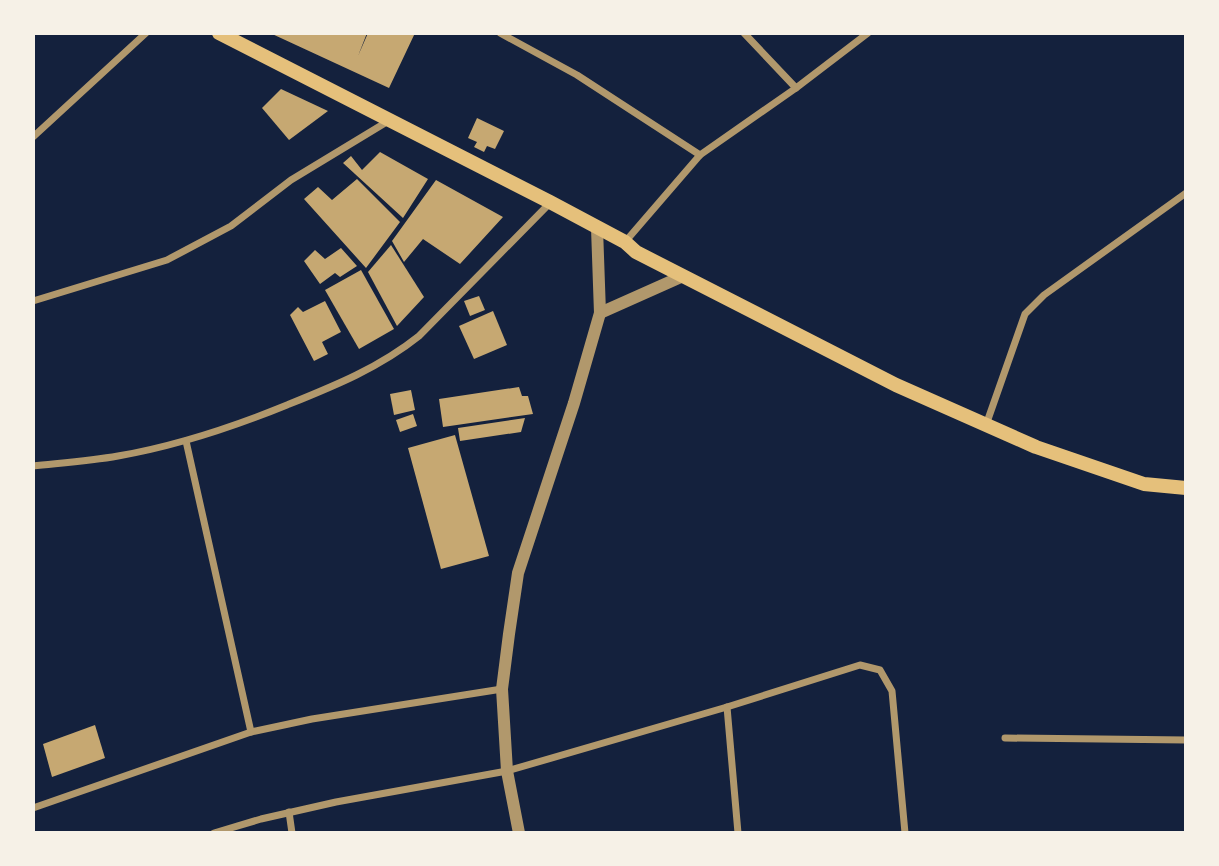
<svg xmlns="http://www.w3.org/2000/svg" width="1219" height="866" font-family="Raleway,sans-serif">
<style>
.building{fill:#c6a872}
.lines{fill:none;stroke-linecap:round;stroke-linejoin:round}
.minor{stroke:#b1986c;stroke-width:7}
.tertiary{stroke:#b1986c;stroke-width:12}
.secondary{stroke:#e5c07b;stroke-width:14}
</style>
<rect width="100%" height="100%" fill="#14213d"/>
<g class="building">
<path d="M270 33H367L358 56 368 33H415L389 88Z"/>
<path d="M281 89 328 111 289 140 262 108Z"/>
<path d="M477 118 504 131 495 149 487 146 484 152 474 147 477 142 468 138Z"/>
<path d="M380 152 428 179 403 218 343 163 351 156 362 170Z"/>
<path d="M357 179 400 222 366 268 304 199 318 187 332 200Z"/>
<path d="M436 180 503 217 460 264 423 239 404 262 392 241Z"/>
<path d="M391 245 424 297 397 326 368 272Z"/>
<path d="M341 248 357 266 340 277 335 273 320 284 304 261 315 250 325 259Z"/>
<path d="M361 270 394 329 359 349 325 290Z"/>
<path d="M479 296 485 310 470 316 464 301Z"/>
<path d="M325 301 341 332 322 342 328 354 314 361 290 315 298 307 303 312Z"/>
<path d="M493 311 507 345 474 359 459 326Z"/>
<path d="M519 387 522 396H528L533 414 443 427 439 399Z"/>
<path d="M411 390 415 410 394 415 390 394Z"/>
<path d="M413 414 417 426 400 432 396 420Z"/>
<path d="M525 418 521 432 460 441 458 428Z"/>
<path d="M455 435 489 556 441 569 408 448Z"/>
<path d="M95 725 105 758 52 777 43 744Z"/>
</g>
<g class="lines">
<g class="minor">
<path d="M500 33 577 75 700 155"/>
<path d="M744 33 796 88"/>
<path d="M33 137 146 33"/>
<path d="M625 242 700 155 796 88 868 33"/>
<path d="M33 301 167 260 231 226 291 180 390 120"/>
<path d="M986 425 1025 314 1044 295 1186 193"/>
<path d="M186 441 251 732"/>
<path d="M33 466C61 463 90 461 118 456 176 446 233 427 287 405 334 386 379 368 419 336L550 203"/>
<path d="M727 707 738 833"/>
<path d="M1005 738 1186 740"/>
<path d="M33 808 251 732 312 719 502 689"/>
<path d="M289 812 292 833"/>
<path d="M214 833 261 819 336 802 507 771 727 707 860 665 880 670 892 691 905 833"/>
</g>
<g class="tertiary">
<path d="M600 313 683 276"/>
<path d="M519 833 507 771 502 689 509 634 518 573 574 403 600 313 597 228"/>
</g>
<path class="secondary" d="M219 33 550 202 625 242 636 252 896 385 1036 447 1144 484 1186 488"/>
</g>
<rect width="1219" height="866" fill="none" stroke="#f6f1e7" stroke-width="70"/>
</svg>
